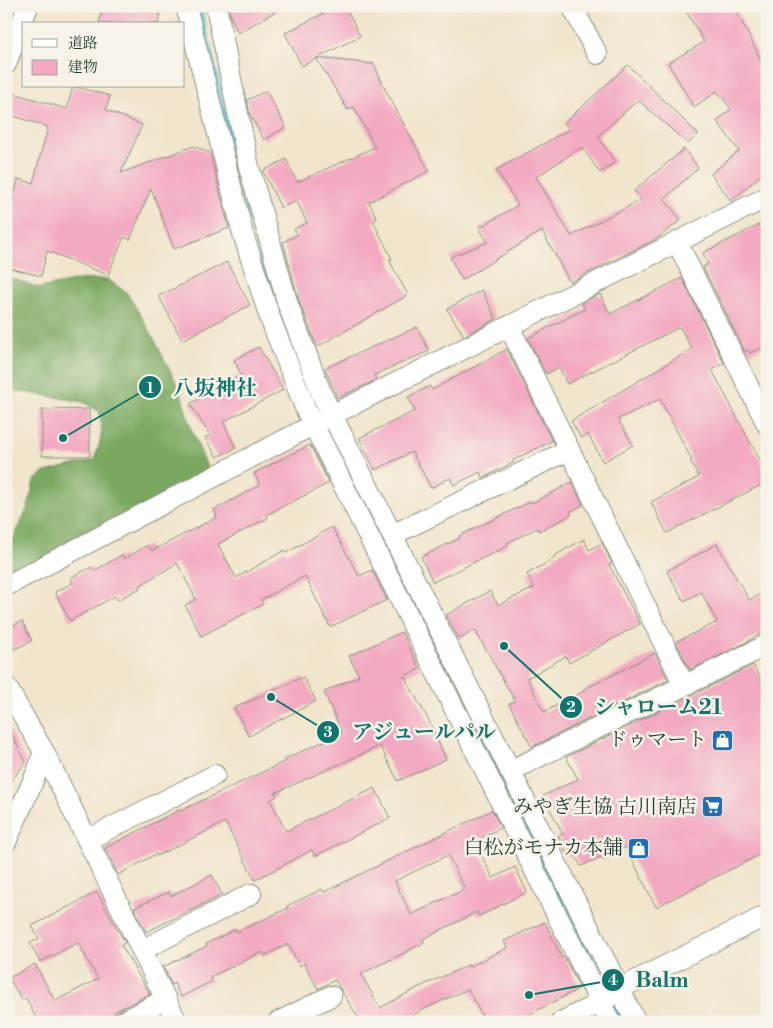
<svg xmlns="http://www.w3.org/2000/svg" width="773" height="1028" font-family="'Libre Bodoni','Noto Serif JP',serif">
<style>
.forest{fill:#7aa861;stroke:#4c724a}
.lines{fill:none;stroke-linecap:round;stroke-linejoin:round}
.stream{stroke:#5ac5d4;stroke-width:7}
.building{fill:#f3a9c1;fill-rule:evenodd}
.street-casing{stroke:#889180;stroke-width:22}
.street{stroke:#fff;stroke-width:20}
.labels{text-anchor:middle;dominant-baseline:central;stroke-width:5;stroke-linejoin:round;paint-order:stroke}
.poi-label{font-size:20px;fill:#1f3d34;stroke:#f7f3e8;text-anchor:end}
.leader{fill:none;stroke:#0f766e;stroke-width:2}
.callout-dot{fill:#0f766e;stroke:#f7f3e8;stroke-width:2}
.mark-label{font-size:15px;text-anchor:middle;font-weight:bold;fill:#fff}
.callout-label{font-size:21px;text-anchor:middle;font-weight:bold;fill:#0f766e;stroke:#f7f3e8;stroke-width:5;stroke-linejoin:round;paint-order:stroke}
</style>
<rect width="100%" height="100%" fill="#f7f3e8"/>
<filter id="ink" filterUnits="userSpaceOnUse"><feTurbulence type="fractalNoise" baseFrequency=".02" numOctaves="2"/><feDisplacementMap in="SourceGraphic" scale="10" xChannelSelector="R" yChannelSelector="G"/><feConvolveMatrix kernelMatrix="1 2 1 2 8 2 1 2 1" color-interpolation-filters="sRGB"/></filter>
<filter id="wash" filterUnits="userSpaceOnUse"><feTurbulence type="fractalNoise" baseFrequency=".0096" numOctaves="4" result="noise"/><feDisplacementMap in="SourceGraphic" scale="20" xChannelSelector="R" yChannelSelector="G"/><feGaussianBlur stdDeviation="1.12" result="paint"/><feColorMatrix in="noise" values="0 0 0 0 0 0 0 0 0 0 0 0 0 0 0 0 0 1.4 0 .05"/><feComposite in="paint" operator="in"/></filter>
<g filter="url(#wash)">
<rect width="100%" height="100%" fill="#f1e5cb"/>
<path class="forest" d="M6 276 39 288 79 280 107 279 127 293 150 331 180 390 192 431 209 472 13 574 6 570V548L12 542 28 507 34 481 45 472 94 460C101 441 104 431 99 411L83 402 6 389Z"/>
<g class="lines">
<g class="stream">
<path d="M198 6 241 185 278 311"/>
<path d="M302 372 315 403"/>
<path d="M324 422 622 1022"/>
</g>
</g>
<g id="blocks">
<g class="building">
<path d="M103 6H162L158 24H99Z"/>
<path d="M228 6H285L238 33 231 18Z"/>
<path d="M338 6H345L360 36 302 66 285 33Z"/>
<path d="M683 6H734L767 72V170L731 201 711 174 739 151 717 121 731 109 717 91 694 107 668 63 704 42Z"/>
<path d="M316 58 374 64 385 89 429 171 369 202 377 219 373 221 392 259 389 260 408 295 317 347 299 301 283 242 298 235 294 229 307 223 297 201 281 208 263 171 286 159 297 182 375 147 354 107 348 110Z"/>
<path d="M628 65 698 134 688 144 638 100 598 136 615 162 600 173 582 147 536 177 571 236 641 200 634 191 684 149 698 168 664 199 681 220 658 238 570 282 542 231 462 280 450 257 488 242 479 228 518 205 496 170 570 129 564 123Z"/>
<path d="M73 86 110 96 106 110 142 125 121 173 194 146 210 153 229 228 174 249 151 188 130 240 124 237 108 275 47 251 41 276 6 267V230L18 179 33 183 48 127 7 114 13 93 67 109Z"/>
<path d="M266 91 286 127 264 140 250 115 247 100Z"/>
<path d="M767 221V345L750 353 748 350 745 352 703 267 708 264 703 253Z"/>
<path d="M227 262 250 305 182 340 159 296Z"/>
<path d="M682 278 724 363 712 370 767 474V482L667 533 651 502 699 477 690 461 692 460 660 399 618 419 633 445 603 462 588 434 581 438 571 421 692 349 680 327 567 384 559 367 546 374 528 338 585 309 582 303 600 294 610 314Z"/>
<path d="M482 290 496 319 464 336 447 309Z"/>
<path d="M417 327 429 351 374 375 376 380 337 398 325 368Z"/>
<path d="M259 347 283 390 223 422 236 448 217 457 205 438 210 435 190 404 241 375 234 360Z"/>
<path d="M507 349 552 441 513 460 514 462 483 478 480 472 454 485 450 478 431 488 412 452 375 470 359 438 415 411 408 397 430 386 432 390Z"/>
<path d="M89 409 90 456H42V410Z"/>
<path d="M310 445 329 483 266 515 268 518 218 544 236 578 285 550 286 553 332 527 359 576 372 570 387 600 330 627 305 576 261 600 263 604 201 636 185 605 196 599 177 563 139 586 140 588 118 600 115 596 70 621 55 592 73 583 70 578 92 567 94 571 122 555 124 559 148 545 152 551 217 517 214 510 260 485 254 473Z"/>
<path d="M572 482 583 505 570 512 571 515 539 531 537 528 507 543 508 546 433 582 421 557 460 538 459 536 532 501 533 503Z"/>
<path d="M584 539 589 550 602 543 612 563 609 565 640 624 569 663 566 656 527 678 544 712 584 691 583 690 655 653 668 680 532 747 509 704 515 701 475 630 459 639 446 615 490 591 498 605 534 588 527 574 555 558 554 556Z"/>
<path d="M717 544 749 600 767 591V630L743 644 690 670 676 642 717 622 701 592 684 601 667 571Z"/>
<path d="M22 621 32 641 6 653V629Z"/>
<path d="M402 632 420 669 404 676 429 721 446 759 398 781 380 746 275 793 277 796 270 800 286 831 375 788 390 818 315 856 312 850 255 880 225 822 157 856 156 854 118 875 105 848 179 810 180 811 286 761 285 759 342 733 324 692 359 676 349 656Z"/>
<path d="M753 665 767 691V851L656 907 626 847 603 860 601 857 581 866 574 853 568 856 558 836 563 834 543 796 578 779 566 757Z"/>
<path d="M303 677 316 701 249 736 234 708Z"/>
<path d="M6 723 26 762 6 787Z"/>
<path d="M492 810 501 828 474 841 493 878 515 867 527 892 479 916 477 912 423 939 424 943 361 974 380 1008 417 988 469 965V967L507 948 504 941 545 922 562 958 564 957 580 988 515 1022H485L468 989 424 1009 402 1022H354L359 1019 335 980 318 989 304 963 300 966 288 944 264 956 262 952 210 977 212 981 181 997 174 983 172 985 163 967 207 946 206 944 236 929 237 932 288 908 287 906 322 889 324 892ZM448 855 465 889 411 915 395 881Z"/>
<path d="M212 875 222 895 146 932 134 908 169 892 171 896Z"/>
<path d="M97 892 125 943 121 945 150 994 116 1011 112 1017 102 1022H38L26 998 22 1000 9 978 35 964 55 1001 98 979 78 943 40 962 30 943 39 939 32 926Z"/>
</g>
</g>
</g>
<g filter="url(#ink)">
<use href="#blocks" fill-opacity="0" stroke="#889180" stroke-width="1"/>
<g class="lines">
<defs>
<g id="street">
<path d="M186 6 243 234 270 318 306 410 610 1022"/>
<path d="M216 6 249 167 288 305 322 395 636 1022"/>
<path d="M572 6 597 54"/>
<path d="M6 64 28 6"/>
<path d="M677 242 767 424"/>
<path d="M509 326 684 685"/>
<path d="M392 535 569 450"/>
<path d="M6 586 328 417 767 197"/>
<path d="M6 686 44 752 36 774 6 842"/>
<path d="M44 752 177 1022"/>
<path d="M510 771 767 645"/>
<path d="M87 840 215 775"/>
<path d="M142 950 251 894"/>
<path d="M122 1022 166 999"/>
<path d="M278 1022 331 996"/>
<path d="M561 1022 604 1001 619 989 767 915"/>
</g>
</defs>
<use href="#street" class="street-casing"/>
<use href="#street" class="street"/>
</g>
</g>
<defs>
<symbol id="shop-square" viewBox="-11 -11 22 22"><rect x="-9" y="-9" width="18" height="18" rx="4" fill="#1f6fb2" stroke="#f7f3e8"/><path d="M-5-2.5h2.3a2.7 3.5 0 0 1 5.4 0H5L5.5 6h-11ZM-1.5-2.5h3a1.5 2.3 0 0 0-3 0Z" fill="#fff"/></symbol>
<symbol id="supermarket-square" viewBox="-11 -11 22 22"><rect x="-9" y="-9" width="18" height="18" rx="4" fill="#1f6fb2" stroke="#f7f3e8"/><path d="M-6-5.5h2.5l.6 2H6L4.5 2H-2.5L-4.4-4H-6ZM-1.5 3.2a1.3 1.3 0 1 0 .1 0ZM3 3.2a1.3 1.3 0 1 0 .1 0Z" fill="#fff"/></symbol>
</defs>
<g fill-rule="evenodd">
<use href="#shop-square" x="710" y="728" width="25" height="25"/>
<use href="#supermarket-square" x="700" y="794" width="25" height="25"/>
<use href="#shop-square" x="626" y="836" width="25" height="25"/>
</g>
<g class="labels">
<g class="poi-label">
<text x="707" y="740">ドゥマート</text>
<text x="697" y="807">みやぎ生協 古川南店</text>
<text x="623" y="848">白松がモナカ本舗</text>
</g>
</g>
<path class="leader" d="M63 438L150 387M504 646L571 707M271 697L328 732M529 995L613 980"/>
<g class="callout-dot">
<circle cx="63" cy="438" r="5"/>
<circle cx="504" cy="646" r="5"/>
<circle cx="271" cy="697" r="5"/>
<circle cx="529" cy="995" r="5"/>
<circle cx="150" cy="387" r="12"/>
<circle cx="571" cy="707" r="12"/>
<circle cx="328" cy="732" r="12"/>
<circle cx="613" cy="980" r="12"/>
</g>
<g class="mark-label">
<text x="150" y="393">1</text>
<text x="571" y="712">2</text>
<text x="328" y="737">3</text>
<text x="613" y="985">4</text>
</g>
<g class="callout-label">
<text x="215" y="395">八坂神社</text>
<text x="658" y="714">シャローム21</text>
<text x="424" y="739">アジュールパル</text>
<text x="662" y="987">Balm</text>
</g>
<rect width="773" height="1028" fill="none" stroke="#f7f3e8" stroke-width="25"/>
<rect x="22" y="22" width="162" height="65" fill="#f7f3e8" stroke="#a1aaa0"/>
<rect x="32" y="39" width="25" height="8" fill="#ffffff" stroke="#a1aaa0"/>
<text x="68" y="48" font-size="15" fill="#1f3d34">道路</text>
<rect x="32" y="60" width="25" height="15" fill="#f3a9c1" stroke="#a1aaa0"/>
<text x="68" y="72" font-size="15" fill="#1f3d34">建物</text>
</svg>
